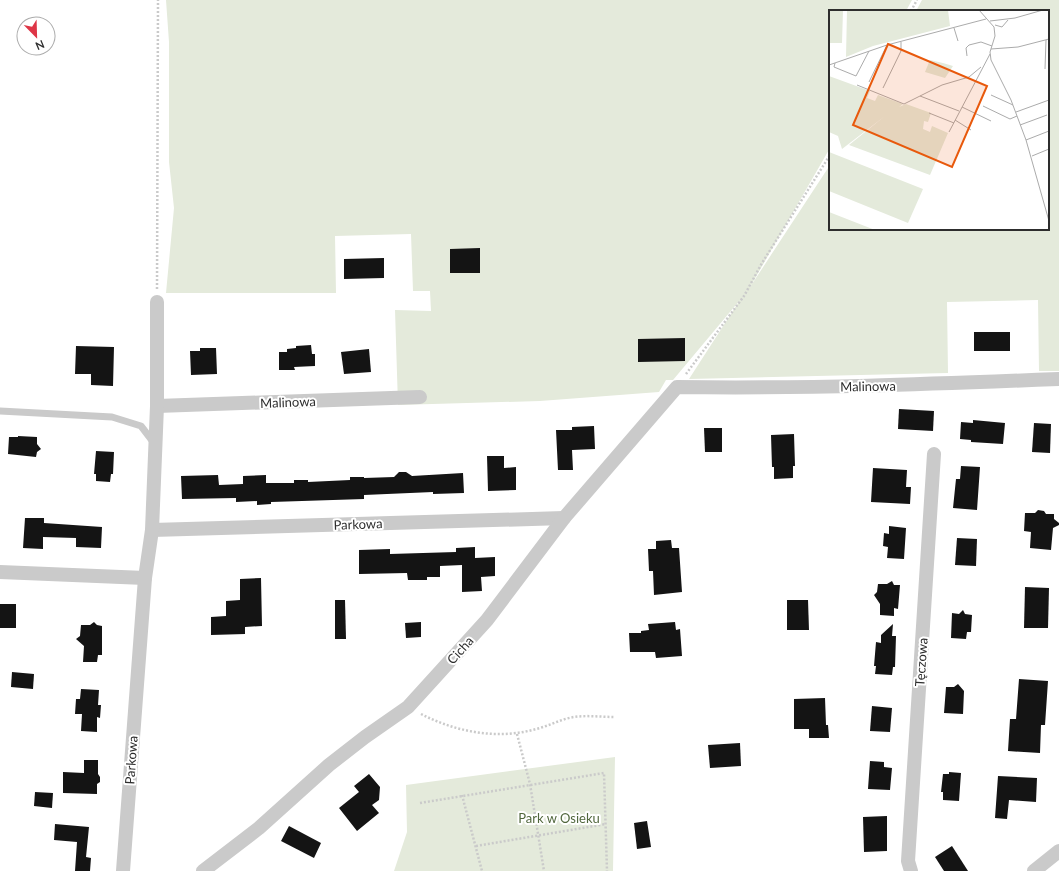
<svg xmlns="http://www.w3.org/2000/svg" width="1059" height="871" font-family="Lato,sans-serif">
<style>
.green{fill:#e4eadb}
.building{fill:#141414}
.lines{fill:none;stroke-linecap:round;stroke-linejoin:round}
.path{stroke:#cacaca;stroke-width:2.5;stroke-dasharray:2 2;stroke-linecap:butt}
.lane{stroke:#cacaca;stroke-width:7}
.street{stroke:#cacaca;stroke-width:14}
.labels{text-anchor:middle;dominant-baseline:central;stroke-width:4;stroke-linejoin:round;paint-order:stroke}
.street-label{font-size:13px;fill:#2d2d2d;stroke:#fff}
.park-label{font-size:13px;fill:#51673d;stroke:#fff}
.inset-road{fill:none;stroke:#ababab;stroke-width:1}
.view{fill:#e8590c;fill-opacity:0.15;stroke:#e8590c;stroke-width:2}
.inset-edge{fill:none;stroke:#2d2d2d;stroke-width:2}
</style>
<rect width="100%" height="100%" fill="#fff"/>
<g class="green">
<path d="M166 0H912L906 11H830V148L750 287 830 165V229H1048V11H916L922 0H1059V371H1039L1038 300 947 302 948 373 689 379 740 300 673 380H666L659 392 540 401 398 405 395 310 431 311 430 291H413L411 234 335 236 336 293H166L174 208 169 162V42Z"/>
<path d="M615 757 613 871H394L407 832 406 785Z"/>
</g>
<g class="building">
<path d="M480 248V273H450V249Z"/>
<path d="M384 258V278L344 279V259Z"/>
<rect x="974" y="332" width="36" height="19"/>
<path d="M685 338V361L638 362V339Z"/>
<path d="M311 345 312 354H315V366L294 367 295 370H279V352H287V349L296 348V346Z"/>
<path d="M76 346 114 347 113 386 91 385V374H75Z"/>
<path d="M200 348H216L217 374 191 375 190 351H200Z"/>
<path d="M369 349 371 372 344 374 341 352Z"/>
<path d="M899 409 934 411 933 431 898 429Z"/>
<path d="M973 420 1005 423 1003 444 971 442V440L960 439 961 422 973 423Z"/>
<path d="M1034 423 1051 424 1050 453 1032 452Z"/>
<path d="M594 426 595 449 572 450 573 470H558L556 430H572V427Z"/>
<path d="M704 428H722V452H705Z"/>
<path d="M794 434 795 466H793V478L774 479V467H772L771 435Z"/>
<path d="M18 436 37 437V444L41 449 37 452 36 457 8 454 9 437H18Z"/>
<path d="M96 451 114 452 113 474H111L110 482 96 481V474H94Z"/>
<path d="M487 456H504V468L516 467V490L488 491Z"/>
<path d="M961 466 980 467 977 510 953 508 956 479H960Z"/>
<path d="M873 468 907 470 906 487H911L910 504 871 502Z"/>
<path d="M399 472H406L412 476 463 473 464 493 433 494V492L364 495V499L271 502V504L257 505V501L236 502V498L182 499 181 476 218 475 219 485 243 484V476L266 475V483H294V480H308V482L350 480V477H364V478L394 477Z"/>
<path d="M1038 510 1044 511 1046 514H1054V519L1059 523V525L1053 528 1051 550 1030 548 1031 532 1024 531 1025 513H1035Z"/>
<path d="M25 518H44V523L102 527 101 548 76 547V538L43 537V549L23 548Z"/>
<path d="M889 526 906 528 904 559 887 558 888 547 883 546 884 533 889 534Z"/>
<path d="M957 538 977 539 976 566 955 565Z"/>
<path d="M671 540 672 548H679L682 592 654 595 653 571H649L648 549H656V541Z"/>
<path d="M475 547V558L495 557V576L481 577 482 591 462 592V565L440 566V577H427V580H408L407 573 359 574V550L390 549V554L456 552V548Z"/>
<path d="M261 578 262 626 245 627V634L211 635V617L226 616V601L240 600V579Z"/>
<path d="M892 581 894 585H900L898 609 894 608V616L880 615V604L874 595 877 592 878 584H887Z"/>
<path d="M1025 587 1049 588 1048 628H1024Z"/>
<path d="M335 600H345L346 639H335Z"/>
<path d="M787 600H808L809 630H787Z"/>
<rect x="0" y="604" width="16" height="24"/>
<path d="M963 610 965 614 972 615 971 632H967L966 639 951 638 952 613 959 614Z"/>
<path d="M94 622 97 625 102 626V655H98L97 662H83L84 646 76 639 80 636 81 625H90Z"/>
<path d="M421 622V637L406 638 405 623Z"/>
<path d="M675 622 676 630 680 629 682 656 656 658 655 652H630L629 633H641V631L649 630 648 624Z"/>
<path d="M893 624 892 636H896L895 667H893L892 675 875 674 876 666H874L876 642 881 643V635Z"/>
<path d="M12 672 34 674 33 689 11 687Z"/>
<path d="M1019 679 1048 681 1045 725H1041L1040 753 1008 751 1010 719H1016Z"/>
<path d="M958 684 964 691 963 714 944 713 946 687H954Z"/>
<path d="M81 689 99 690 98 705H101L100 718 97 717V732L81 731 82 714H75L76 699H80Z"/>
<path d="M825 698 826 725H828L829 738H809V729H794V699Z"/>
<path d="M872 706 892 708 890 732 870 731Z"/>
<path d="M740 743 741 766 710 768 708 745Z"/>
<path d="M84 760H98V774L100 777V782L97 784V794L63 793V772L84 773Z"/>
<path d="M870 761 884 762V767L892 768 890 790 868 789Z"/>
<path d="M949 772 961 773 959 801 943 800V792H941L943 774H949Z"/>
<path d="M369 774 380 787 379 800 372 805 379 813 357 831 339 808 359 792 354 786Z"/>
<path d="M998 776 1037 778 1036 802 1009 800 1007 819 995 818Z"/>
<path d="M35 792 53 793 52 808 34 806Z"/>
<path d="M887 816V851L864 852 863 817Z"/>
<path d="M647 821 651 847 637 849 634 823Z"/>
<path d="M55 824 89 827 86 857 91 858 90 871H75L77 842 54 840Z"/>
<path d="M289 826 321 843 314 858 281 841Z"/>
<path d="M952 846 968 871H944L935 857Z"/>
</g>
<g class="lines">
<g class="path">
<path d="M911 11 917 0"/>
<path d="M157 289 158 0"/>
<path d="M686 374 744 296 762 263 830 155"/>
<path d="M421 714C456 732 498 740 536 729 549 726 561 719 574 717 587 715 601 717 614 717"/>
<path d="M517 734 530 784 544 871"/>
<path d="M462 795 482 871"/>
<path d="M420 803 604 773 607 871"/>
<path d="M476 846 606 824"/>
</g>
<path class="lane" d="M0 411 112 417 141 426 154 443"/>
<g class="street">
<path d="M157 406 420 397"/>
<path d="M152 530 564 518"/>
<path d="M0 572 145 578"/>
<path d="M123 871 145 578 152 530 157 406V302"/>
<path d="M203 871 259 828 329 765 365 737 408 707 487 620 564 518 677 387C804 389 932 384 1059 379"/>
<path d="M911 871 908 861 934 454"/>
<path d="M1034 871 1059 851"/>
</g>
</g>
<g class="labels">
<g class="street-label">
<text transform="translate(868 386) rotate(-1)">Malinowa</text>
<text transform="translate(288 402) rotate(-2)">Malinowa</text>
<text transform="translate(358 524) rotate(-2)">Parkowa</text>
<text transform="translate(460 650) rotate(-48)">Cicha</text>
<text transform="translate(921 662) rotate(-86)">Tęczowa</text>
<text transform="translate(131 760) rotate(-86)">Parkowa</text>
</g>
<g class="park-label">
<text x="559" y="818">Park w Osieku</text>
</g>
</g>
<g transform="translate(829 10)">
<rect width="220" height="220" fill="#fff"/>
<path d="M0 0H14L13 33H0ZM18 0H119L121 16 44 36 17 47ZM101 50 114 53 124 56 116 68 96 62ZM0 66 41 81 38 88 46 91 49 85 74 94 70 97 77 94 102 103 99 112 95 111 94 119 101 122 103 116 119 123 101 165 20 135 56 106 13 139 9 126 0 122ZM0 142 94 179 79 213 0 181ZM0 202 46 220H0Z" fill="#e4eadb"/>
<path class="inset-road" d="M150 0 165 17 166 26 161 42 162 50 182 90 197 130 220 211M161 11 186 8 214 0M166 15 173 17 179 10M125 18 129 31M162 39 189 37 220 29M138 46 137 38 140 35 152 32 163 36M6 53 5 57 27 66 40 41M0 55 58 35 157 9M216 59 217 30M40 72 58 35M28 75 75 94 113 75 140 67 152 57M54 78 72 41V32M162 85 184 95M91 86 130 101M154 96 181 109 188 106M133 97 162 111M187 102 220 90M100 103 125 113M126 110 142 120M191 115 218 105M120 122 161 44M197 130 220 121M203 146 220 139"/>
<path class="view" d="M59 34 158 76 123 157 24 115Z"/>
<rect width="220" height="220" class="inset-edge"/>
</g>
<g transform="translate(36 36) rotate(157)"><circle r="19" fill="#ffffff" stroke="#ababab"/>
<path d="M0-3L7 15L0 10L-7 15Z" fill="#de3546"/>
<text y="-6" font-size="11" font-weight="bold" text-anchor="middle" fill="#2d2d2d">N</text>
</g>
</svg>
